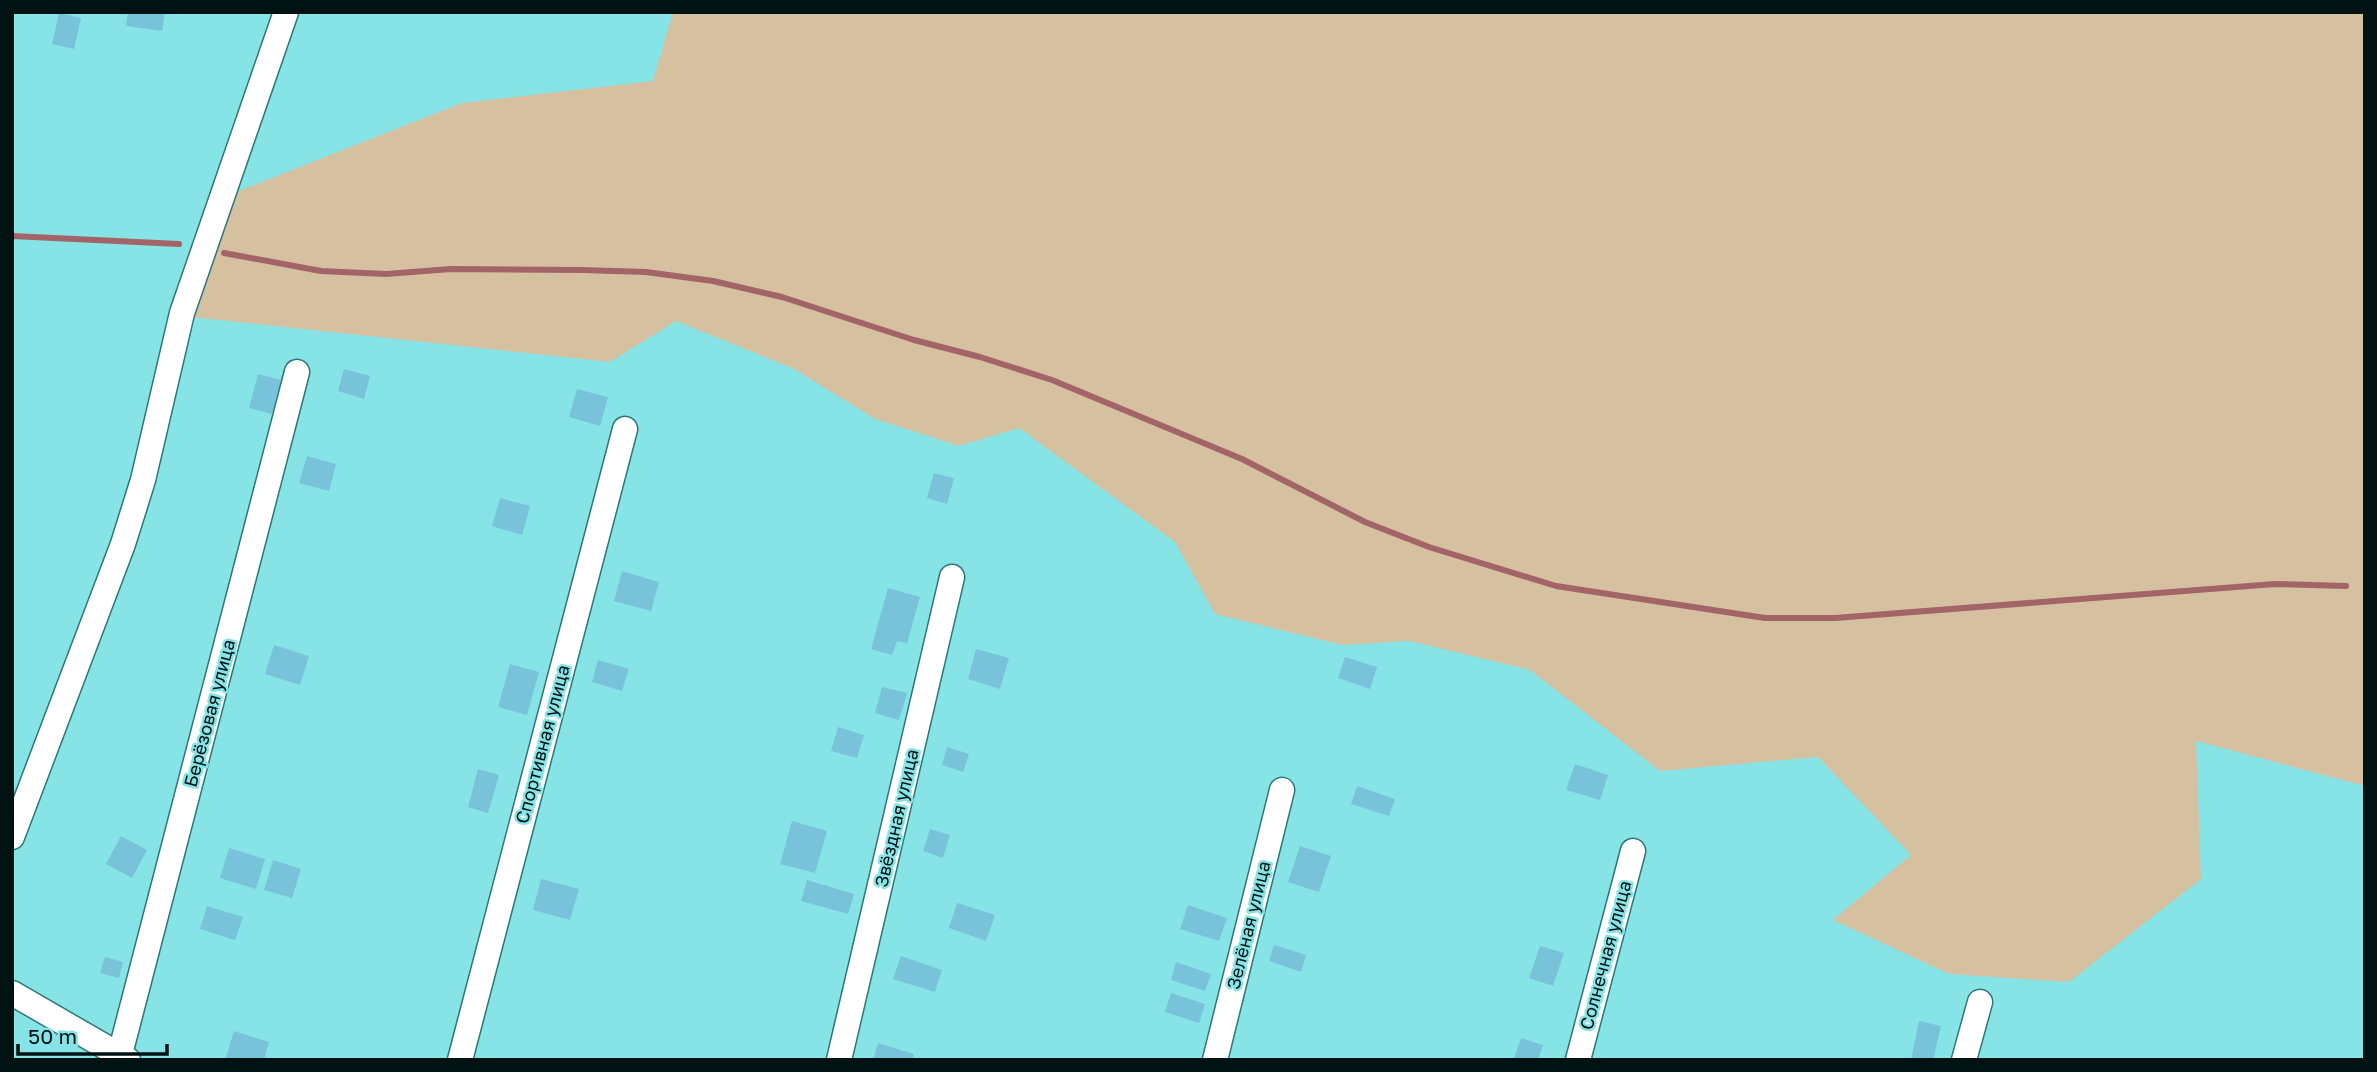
<svg xmlns="http://www.w3.org/2000/svg" width="2377" height="1072" font-family="'Golos Text',sans-serif">
<style>
.green{fill:#d5c0a0}
.lines{fill:none;stroke-linecap:round;stroke-linejoin:round}
.stream{stroke:#a26466;stroke-width:6}
.building{fill:#78c3d9}
.minor-casing{stroke:#2d7679;stroke-width:27}
.minor{stroke:#fff;stroke-width:24}
.labels{text-anchor:middle;dominant-baseline:central;stroke-width:5;stroke-linejoin:round;paint-order:stroke}
.street-label{font-size:18px;fill:#011213;stroke:#86e4e7}
</style>
<rect width="100%" height="100%" fill="#86e4e7"/>
<path class="green" d="M673 12H2365V786L2196 741 2201 879 2069 982 1949 974 1833 920 1911 855 1818 757 1660 771 1530 670 1409 641 1342 645 1215 614 1175 542 1019 428 959 446 875 419 794 369 676 321 610 362 190 317 239 191 462 103 653 81Z"/>
<g class="lines">
<g class="stream">
<path d="M12 236 179 244"/>
<path d="M224 253 321 271 386 274 451 269 582 270 646 272 713 281 782 297 914 340 980 357 1052 380 1242 459 1365 522 1429 547 1556 586 1765 618H1835L2275 584 2346 586"/>
</g>
</g>
<g class="building">
<path d="M128 12H165L162 31 126 26Z"/>
<path d="M59 13 81 18 74 49 52 44Z"/>
<path d="M344 369 370 376 364 399 338 391Z"/>
<path d="M258 374 281 380 272 414 249 408Z"/>
<path d="M577 389 608 397 600 426 569 417Z"/>
<path d="M307 456 336 464 329 491 299 483Z"/>
<path d="M934 473 954 478 947 504 927 498Z"/>
<path d="M500 498 530 506 522 535 492 526Z"/>
<path d="M622 571 659 582 651 611 614 601Z"/>
<path d="M888 588 920 597 907 643 897 641 892 655 871 649Z"/>
<path d="M274 645 309 656 300 685 265 674Z"/>
<path d="M976 649 1009 658 1000 689 968 679Z"/>
<path d="M1345 657 1377 667 1370 689 1338 678Z"/>
<path d="M598 660 629 669 622 691 592 682Z"/>
<path d="M510 664 539 672 527 715 498 707Z"/>
<path d="M882 687 907 693 899 720 875 713Z"/>
<path d="M838 727 864 735 857 758 831 751Z"/>
<path d="M947 747 969 754 963 772 942 765Z"/>
<path d="M1575 764 1608 775 1600 800 1566 790Z"/>
<path d="M478 769 499 775 488 813 468 807Z"/>
<path d="M1357 786 1395 799 1389 816 1351 804Z"/>
<path d="M792 821 827 831 815 873 780 864Z"/>
<path d="M930 829 950 835 943 858 923 851Z"/>
<path d="M121 836 147 850 132 878 106 864Z"/>
<path d="M1300 846 1331 856 1319 892 1288 882Z"/>
<path d="M229 848 265 859 256 889 220 878Z"/>
<path d="M273 860 301 869 292 898 264 890Z"/>
<path d="M541 879 579 889 570 920 533 910Z"/>
<path d="M807 880 854 894 848 914 801 901Z"/>
<path d="M957 903 995 915 986 941 949 928Z"/>
<path d="M1188 905 1227 918 1219 941 1180 929Z"/>
<path d="M207 906 243 917 235 940 200 929Z"/>
<path d="M1274 945 1306 955 1301 972 1269 961Z"/>
<path d="M1540 946 1564 953 1553 986 1529 978Z"/>
<path d="M901 956 942 970 935 992 893 979Z"/>
<path d="M105 957 123 962 119 978 100 973Z"/>
<path d="M1176 962 1211 974 1205 991 1171 980Z"/>
<path d="M1171 993 1205 1004 1199 1023 1165 1012Z"/>
<path d="M1919 1021 1941 1026 1933 1060H1911Z"/>
<path d="M234 1031 269 1042 264 1060H225Z"/>
<path d="M1521 1038 1543 1045 1538 1060 1514 1059Z"/>
<path d="M878 1043 914 1054 912 1060H873Z"/>
</g>
<g class="lines">
<defs>
<g id="minor">
<path d="M12 837 123 544 143 480 182 313 286 12"/>
<path d="M12 993 128 1060"/>
<path d="M120 1054 297 372"/>
<path d="M460 1060 625 429"/>
<path d="M839 1060 952 577"/>
<path d="M1215 1060 1282 790"/>
<path d="M1578 1060 1633 851"/>
<path d="M1964 1060 1980 1002"/>
</g>
</defs>
<use href="#minor" class="minor-casing"/>
<use href="#minor" class="minor"/>
</g>
<g class="labels">
<g class="street-label">
<text transform="translate(209 713) rotate(-75)">Берёзовая улица</text>
<text transform="translate(542 744) rotate(-75)">Спортивная улица</text>
<text transform="translate(896 818) rotate(-77)">Звёздная улица</text>
<text transform="translate(1248 925) rotate(-76)">Зелёная улица</text>
<text transform="translate(1605 955) rotate(-75)">Солнечная улица</text>
</g>
</g>
<rect width="2377" height="1072" fill="none" stroke="#011213" stroke-width="28"/>
<path d="M18 1044v10h149v-10" fill="none" stroke="#011213" stroke-width="3.5"/>
<text x="28" y="1044" font-size="21" fill="#011213" stroke="#86e4e7" stroke-width="5" paint-order="stroke">50 m</text>
</svg>
